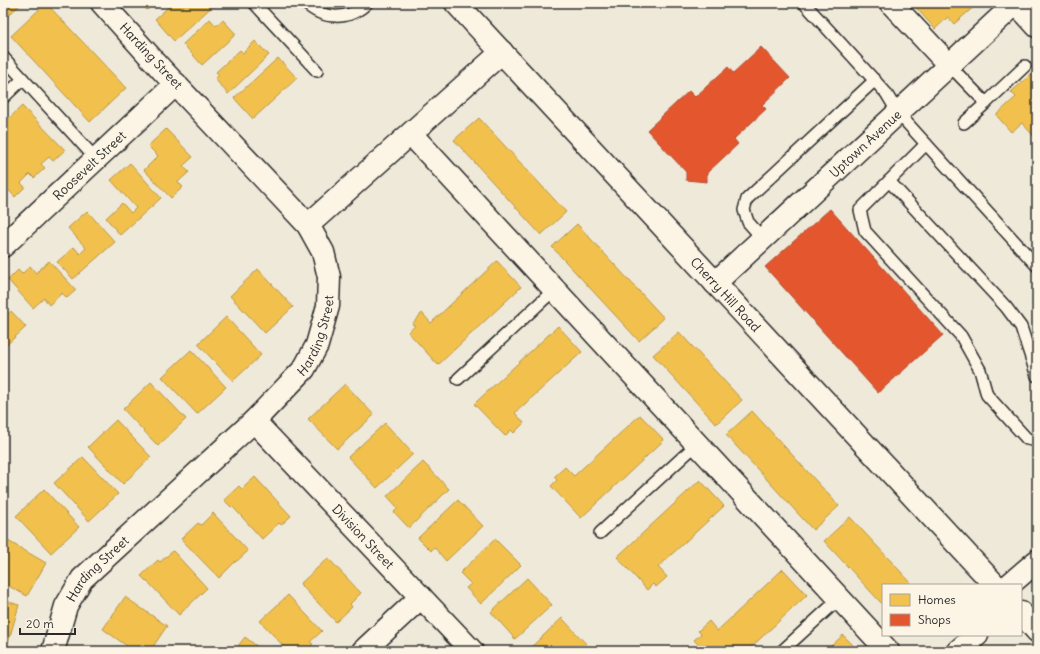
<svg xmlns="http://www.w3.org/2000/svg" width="1040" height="654" font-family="Delius,sans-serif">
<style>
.homes{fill:#f2c14e;stroke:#b69444}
.shops{fill:#e4572e;stroke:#ac4a2d}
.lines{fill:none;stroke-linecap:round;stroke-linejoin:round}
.lane-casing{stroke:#2b2b2b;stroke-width:14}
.street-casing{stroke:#2b2b2b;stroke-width:25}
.secondary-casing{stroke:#2b2b2b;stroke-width:25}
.lane{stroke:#fcf5e5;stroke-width:11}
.street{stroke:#fcf5e5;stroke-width:22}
.secondary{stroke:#fcf5e5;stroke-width:22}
.labels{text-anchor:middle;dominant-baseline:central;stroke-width:4;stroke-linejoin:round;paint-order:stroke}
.street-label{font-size:13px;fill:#2b2b2b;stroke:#fcf5e5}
</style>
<rect width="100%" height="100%" fill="#efe9da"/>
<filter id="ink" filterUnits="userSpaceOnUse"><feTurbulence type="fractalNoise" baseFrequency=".025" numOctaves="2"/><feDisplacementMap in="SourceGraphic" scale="8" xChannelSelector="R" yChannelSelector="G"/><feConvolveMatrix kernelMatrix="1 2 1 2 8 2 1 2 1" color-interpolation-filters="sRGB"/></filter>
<g filter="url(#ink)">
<g class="homes">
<path d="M6 3H22L3 20V9L8 4Z"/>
<path d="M46 3 126 88 90 122 11 36Z"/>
<path d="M140 3H155L147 10Z"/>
<path d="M173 3H216L174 41 155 19Z"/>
<path d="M912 3H974L976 5 954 24 948 17 935 29Z"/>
<path d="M210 19 216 26 223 20 236 34 202 65 183 44Z"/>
<path d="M255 41 269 55 228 94 215 79 219 75 216 72 240 50 243 53Z"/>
<path d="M278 58 297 78 253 119 234 98Z"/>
<path d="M1037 69V140L1022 123 1011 132 996 115 1016 97 1011 92Z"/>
<path d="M22 106 65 150 53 161 49 157 41 164 45 168 34 178 30 174 21 183 25 187 15 197 3 184V124Z"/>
<path d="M479 118 566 212 541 235 454 140Z"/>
<path d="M166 129 193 157 183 166 189 172 178 182 183 187 171 198 144 170 158 156 148 146Z"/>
<path d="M130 163 161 198 120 235 106 218 122 203 131 213 136 208 111 180Z"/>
<path d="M87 211 115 242 73 279 57 262 74 247 80 254 86 248 68 228Z"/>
<path d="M577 224 664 318 639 341 552 247Z"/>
<path d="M49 261 76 290 67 298 62 293 49 305 44 298 33 308 8 280 18 270 22 274 30 266 36 273Z"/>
<path d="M497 261 521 287 438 365 408 332 415 326 412 324 422 313 431 323Z"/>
<path d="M258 269 293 307 265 333 230 296Z"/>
<path d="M11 311 26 327 3 348V337L5 335 3 333V319Z"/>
<path d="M226 317 261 355 233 381 198 344Z"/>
<path d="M558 326 582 352 515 413 524 423 514 433 511 430 505 436 474 404Z"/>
<path d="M679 332 742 400 716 424 653 355Z"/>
<path d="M191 350 226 387 197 414 162 377Z"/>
<path d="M151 382 186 419 158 446 123 409Z"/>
<path d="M345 384 374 415 337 449 308 419Z"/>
<path d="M752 411 839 506 813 530 726 435Z"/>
<path d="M640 415 664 440 581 518 551 486 557 480 554 477 565 467 574 476Z"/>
<path d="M116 420 151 457 123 484 88 447Z"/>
<path d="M385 423 413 454 377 488 348 457Z"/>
<path d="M83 457 118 494 89 521 54 483Z"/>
<path d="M423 462 449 489 409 528 394 512 398 508 387 496Z"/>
<path d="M255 477 291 516 281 525 279 523 262 539 232 506 231 507 224 500 239 486 242 489Z"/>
<path d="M700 480 724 506 658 567 667 577 656 587 653 584 647 590 617 557Z"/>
<path d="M44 489 79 527 51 553 16 516Z"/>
<path d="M458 500 483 526 446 561 434 547 431 551 418 538Z"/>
<path d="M213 513 248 551 237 561H236L219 578 181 539 198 523 201 525Z"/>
<path d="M850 517 913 585H883V605L824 541Z"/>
<path d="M3 538 46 563 27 596 3 583Z"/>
<path d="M495 539 521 565 481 604 466 588 471 584 460 573Z"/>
<path d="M173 551 207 588 179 615 148 582V583L141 576 158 560 160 562Z"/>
<path d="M328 558 361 593 350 604 352 607 336 622 300 584Z"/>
<path d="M783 569 807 595 747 651H704L694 640 701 634 698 631 709 621 717 631Z"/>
<path d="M527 578 552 605 515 639 491 612Z"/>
<path d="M288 595 322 631 310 642 313 644 306 651H288L260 621Z"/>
<path d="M125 597 167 626 150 651H134L103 629Z"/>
<path d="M3 600 19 605 8 643 3 641Z"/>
<path d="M562 618 587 645 581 651H527Z"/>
<path d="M843 635 859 651H826Z"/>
<path d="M245 637 263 651H234Z"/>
</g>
<g class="shops">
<path d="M761 47 790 78 762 105 766 109 734 139 738 144 707 173V182L686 180V172L647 130 689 91 695 97 728 67 733 73Z"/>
<path d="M830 209 943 335 878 393 765 267Z"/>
</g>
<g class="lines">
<defs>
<g id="lane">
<path d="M254 3 317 71"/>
<path d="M305 3C323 20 349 21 367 3"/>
<path d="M804 3 886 93 898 113 1037 266"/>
<path d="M3 57 96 159"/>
<path d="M949 65 986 103 1025 66"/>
<path d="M3 98 23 79"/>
<path d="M964 123 986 103"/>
<path d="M926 144 860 210 865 231 961 336 980 370 987 395 1027 439 1037 441"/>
<path d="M889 181 1006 307 1021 327 1037 376"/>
<path d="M763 239 748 222 744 210 747 199 875 80"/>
<path d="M458 379 554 290"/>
<path d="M600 533 697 444"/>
<path d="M782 651 840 598"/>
</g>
<g id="street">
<path d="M891 3 949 65"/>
<path d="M1016 3 1037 26"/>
<path d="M411 134 888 651"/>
<path d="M308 225 502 52"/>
<path id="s1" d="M3 246 176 84"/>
<path id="s2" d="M715 283 1016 3"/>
<path id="s3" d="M254 421 472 651"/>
<path d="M1009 585 1037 561"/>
<path id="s4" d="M53 651 66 606 82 579 254 421 304 369 317 345 328 306 329 277 323 252 308 225 163 71 102 3"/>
<path d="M363 651 421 597"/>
<path d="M958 651 977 635"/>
</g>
<g id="secondary">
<path id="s5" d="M456 3 995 585"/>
<path d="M1021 613 1037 631"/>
</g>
</defs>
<use href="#lane" class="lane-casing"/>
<use href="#street" class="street-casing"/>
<use href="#secondary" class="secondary-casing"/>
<use href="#lane" class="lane"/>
<use href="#street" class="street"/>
<use href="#secondary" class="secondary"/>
</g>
</g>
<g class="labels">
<g class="street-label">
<text transform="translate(151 56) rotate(47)">Harding Street</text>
<text stroke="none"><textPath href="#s2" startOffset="205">Uptown Avenue</textPath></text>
<text stroke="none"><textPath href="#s1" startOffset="118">Roosevelt Street</textPath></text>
<text stroke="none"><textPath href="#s5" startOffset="397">Cherry Hill Road</textPath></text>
<text stroke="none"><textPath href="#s4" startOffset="420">Harding Street</textPath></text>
<text stroke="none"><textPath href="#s3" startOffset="159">Division Street</textPath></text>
<text stroke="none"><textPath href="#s4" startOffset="96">Harding Street</textPath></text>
</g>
</g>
<rect width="1040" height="654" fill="none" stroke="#fcf5e5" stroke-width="16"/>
<rect x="8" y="8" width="1024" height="638" fill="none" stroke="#2b2b2b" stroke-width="1.5" filter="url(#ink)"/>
<rect x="882" y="584" width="140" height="52" fill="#fcf5e5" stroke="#a8a49b"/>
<rect x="890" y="594" width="20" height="12" fill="#f2c14e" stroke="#a8a49b"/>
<text x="918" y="604" font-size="12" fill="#2b2b2b">Homes</text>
<rect x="890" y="614" width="20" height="12" fill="#e4572e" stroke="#a8a49b"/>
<text x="918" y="624" font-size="12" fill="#2b2b2b">Shops</text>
<path d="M20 628v6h55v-6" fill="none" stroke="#2b2b2b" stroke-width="2"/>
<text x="26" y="628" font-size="12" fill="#2b2b2b" stroke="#fcf5e5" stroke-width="3" paint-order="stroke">20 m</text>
</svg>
